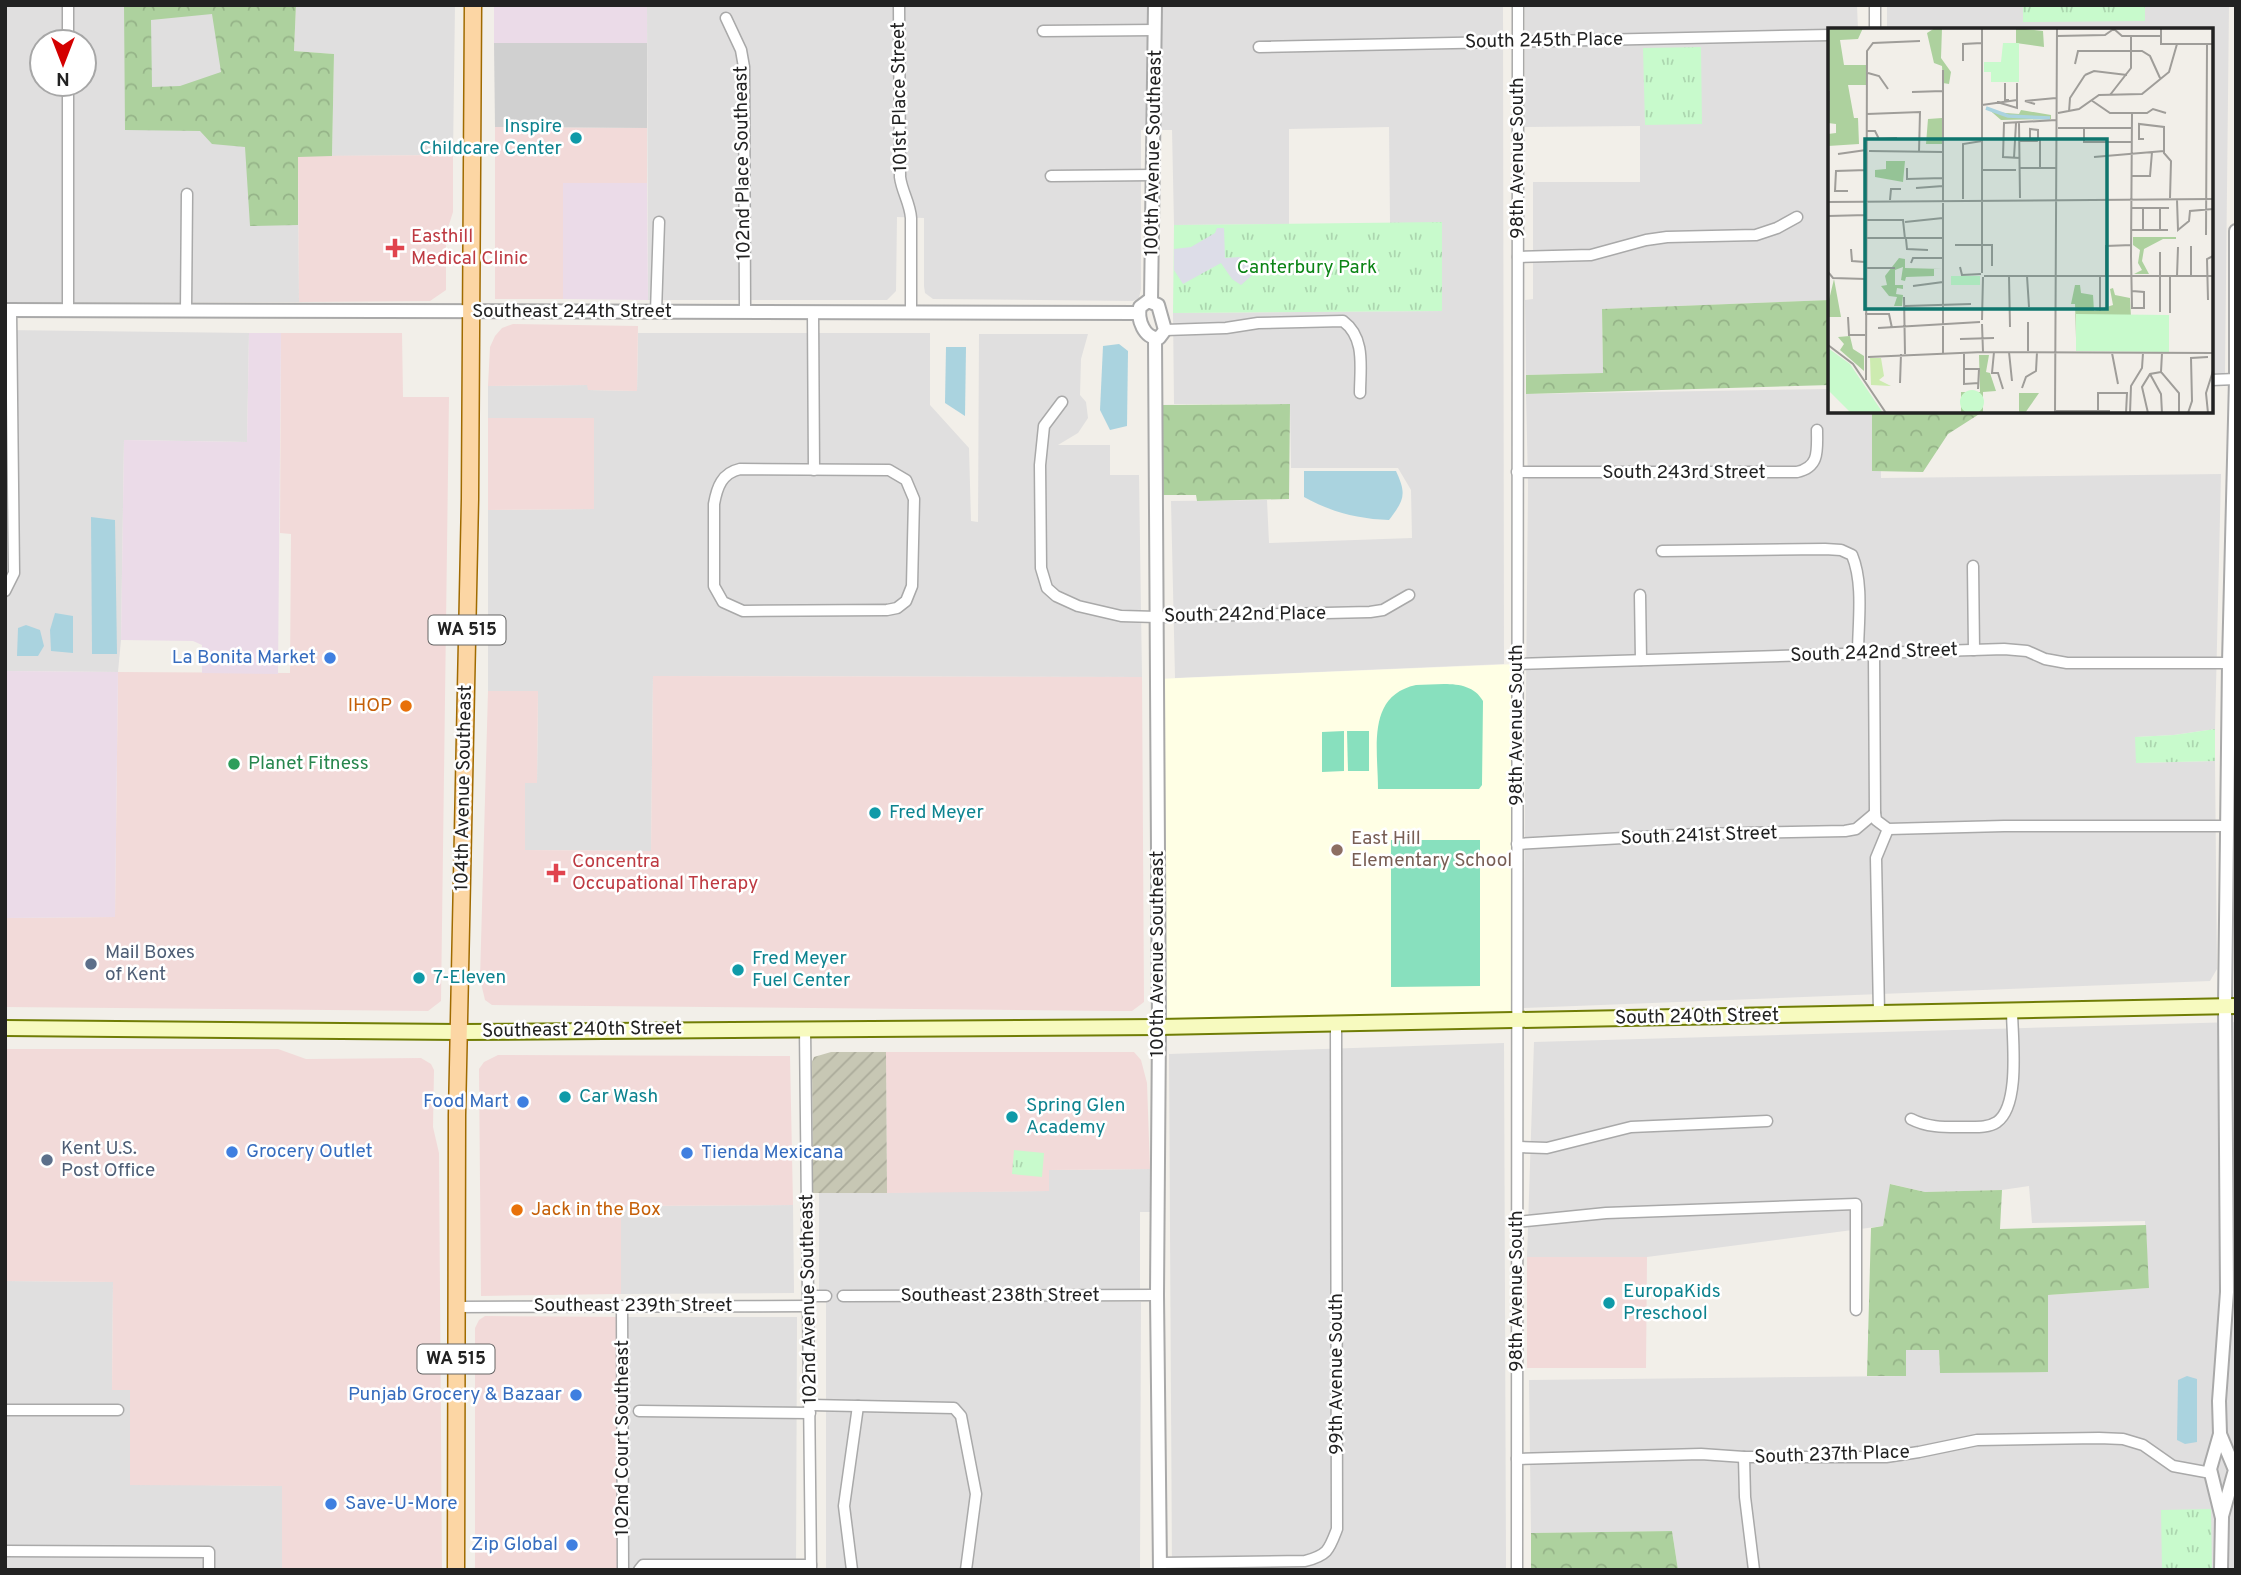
<svg xmlns="http://www.w3.org/2000/svg" width="2241" height="1575" font-family="Overpass,sans-serif">
<style>
.residential{fill:#e0dfdf;fill-rule:evenodd}
.commercial{fill:#f2dad9}
.industrial{fill:#ebdbe8}
.education{fill:#ffffe5}
.religious{fill:#d0d0d0}
.construction{fill:url(#construction-furrows)}
.forest{fill:url(#forest-crowns);fill-rule:evenodd}
.park{fill:url(#park-tufts)}
.pitch{fill:#88e0be}
.plaza{fill:#dddde8}
.water{fill:#aad3df}
.lines{fill:none;stroke-linecap:round;stroke-linejoin:round}
.minor-casing{stroke:#a9a9a9;stroke-width:13}
.tertiary-casing{stroke:#a9a9a9;stroke-width:16}
.secondary-casing{stroke:#707d05;stroke-width:18}
.primary-casing{stroke:#a06b00;stroke-width:19}
.minor{stroke:#fff;stroke-width:10}
.tertiary{stroke:#fff;stroke-width:12}
.secondary{stroke:#f7fabf;stroke-width:14}
.primary{stroke:#fcd6a4;stroke-width:16}
.culture-dot{fill:#0f9aa8;stroke:#fff;stroke-width:2.5}
.health-dot{fill:#e0444e;stroke:#fff;stroke-width:2.5}
.shop-dot{fill:#3f7fe0;stroke:#fff;stroke-width:2.5}
.food-dot{fill:#e8710a;stroke:#fff;stroke-width:2.5}
.leisure-dot{fill:#2e9e5b;stroke:#fff;stroke-width:2.5}
.education-dot{fill:#8d6e63;stroke:#fff;stroke-width:2.5}
.service-dot{fill:#5c6f8a;stroke:#fff;stroke-width:2.5}
.labels{text-anchor:middle;dominant-baseline:central;stroke-width:5;stroke-linejoin:round;paint-order:stroke}
.shield{fill:#fff;stroke:#646464;stroke-width:2}
.shield-label{font-size:18px;font-weight:bold;fill:#222}
.street-label{font-size:19px;fill:#222;stroke:#fff}
.culture-label{font-size:19px;fill:#0d838f;stroke:#fff;text-anchor:start}
.health-label{font-size:19px;fill:#be3a42;stroke:#fff;text-anchor:start}
.park-label{font-size:19px;fill:#0c8416;stroke:#fff}
.shop-label{font-size:19px;fill:#366cbe;stroke:#fff;text-anchor:end}
.food-label{font-size:19px;fill:#c56008;stroke:#fff;text-anchor:end}
.leisure-label{font-size:19px;fill:#27864d;stroke:#fff;text-anchor:start}
.education-label{font-size:19px;fill:#785e54;stroke:#fff;text-anchor:start}
.service-label{font-size:19px;fill:#4e5e75;stroke:#fff;text-anchor:start}
.inset-river{fill:none;stroke:#aad3df;stroke-width:3.5}
.inset-road{fill:none;stroke:#9f9d99;stroke-width:2}
.view{fill:#0f766e;fill-opacity:0.15;stroke:#0f766e;stroke-width:3.5}
.inset-edge{fill:none;stroke:#222;stroke-width:3.5}
</style>
<defs>
<pattern id="construction-furrows" width="10" height="10" patternUnits="userSpaceOnUse" patternTransform="scale(1.75)"><rect width="10" height="10" fill="#c7c7b4"/><path d="M-1 1l2-2M0 10L10 0M9 11l2-2" fill="none" stroke="#abab9a"/></pattern>
<pattern id="forest-crowns" width="20" height="18" patternUnits="userSpaceOnUse" patternTransform="scale(1.75)"><rect width="20" height="18" fill="#add19e"/><path d="M2 6a3 3 0 1 1 6 0M12 15a3 3 0 1 1 6 0" fill="none" stroke="#95b388"/></pattern>
<pattern id="park-tufts" width="24" height="20" patternUnits="userSpaceOnUse" patternTransform="scale(1.75)"><rect width="24" height="20" fill="#c8facc"/><path d="M3 7l-1-3M5 7V3M7 7l1-3M15 17l-1-3M17 17v-4M19 17l1-3" fill="none" stroke="#acd6af"/></pattern>
</defs>
<rect width="100%" height="100%" fill="#f2efe9"/>
<g class="residential">
<path d="M5 5H268L298 156 299 302H5ZM42 42H84V84H42Z"/>
<path d="M296 5H455L453 155 332 156 334 54 294 51Z"/>
<path d="M647 5H1503L1504 664 1175 678 1171 501 1267 500 1269 543 1412 538 1411 490 1398 468H1291L1290 404H1174L1173 313 1442 311V223H1390L1389 127 1289 129V224L1174 225 1172 130H1141V289L1139 298 1133 301 933 299 925 293 924 286V218L897 217 896 291 887 300H648Z"/>
<path d="M1525 5H1857L1858 30H1830V300L1602 309 1603 373 1526 375 1525 300 1533 299V182H1640V126L1525 127Z"/>
<path d="M1887 5H2229L2225 375H2211V30H1887Z"/>
<path d="M5 330 249 333 247 442 124 440 121 640 118 672 5 671Z"/>
<path d="M638 333H930V405L969 448 971 521 978 522 979 334H1088L1081 359 1080 395 1086 402 1088 418 1078 433 1058 445H1110V475H1139L1142 677 653 676 651 851 525 850V783H537L538 692 488 691V510L594 509 593 418H488V386L588 385V390L637 391Z"/>
<path d="M1830 389V411H1880L1881 478 2221 474 2215 729 2174 735 2136 737V763L2215 761 2217 969 2210 981 1523 1008 1528 484 1526 394Z"/>
<path d="M2236 1022V1570H1678L1672 1531 1531 1533 1529 1380 1905 1376V1350H1939L1940 1372 2048 1371V1295L2149 1288 2145 1221 2032 1223 2029 1186 2002 1190 1925 1192 1891 1184 1883 1226 1647 1257H1527L1534 1042Z"/>
<path d="M1504 1043 1506 1570H1172L1169 1054Z"/>
<path d="M1150 1169V1212H1140V1295L1038 1296 1039 1301 1141 1302 1140 1570H826V1297L819 1296V1193L1048 1191V1170Z"/>
<path d="M793 1205 794 1293 621 1294 620 1206Z"/>
<path d="M5 1281 113 1282 112 1389 130 1390V1484L282 1486V1570H5Z"/>
<path d="M628 1317H797L796 1570H629Z"/>
</g>
<g class="commercial">
<path d="M495 127 647 128V183H563V299H495Z"/>
<path d="M453 155V212L446 234V290L430 301 299 302 298 156Z"/>
<path d="M513 324 638 326 637 391 588 390 587 385 488 386 490 347 495 336 502 328Z"/>
<path d="M281 333H402L403 397H449L441 1001 428 1011 5 1007V918L115 917 118 672 290 673 291 534 280 533Z"/>
<path d="M488 418H594V509L488 510Z"/>
<path d="M653 676 1142 677 1144 1002 1132 1011H1116L492 1005 485 1000 480 979 488 691H538L537 783H525V850L651 851Z"/>
<path d="M5 1049H278L306 1059 421 1058 431 1064 434 1070 433 1127 439 1153 442 1570H282V1486L130 1485V1390H112L113 1282 5 1281Z"/>
<path d="M886 1052H1134L1141 1060 1147 1083 1150 1169 1049 1170V1191L887 1193Z"/>
<path d="M498 1055 790 1056 793 1205 621 1206V1294L481 1296 479 1069 484 1062Z"/>
<path d="M1527 1257H1647L1646 1368H1527Z"/>
<path d="M485 1316 628 1317 629 1570H475V1328L479 1320Z"/>
</g>
<g class="industrial">
<rect x="494" y="5" width="153" height="38"/>
<path d="M563 183H647L648 300 563 299Z"/>
<path d="M249 333H281L278 674 202 673V645L193 641 121 640 124 440 247 442Z"/>
<path d="M5 671 118 672 115 917 5 918Z"/>
</g>
<path class="education" d="M1517 664 1516 1022 1159 1027 1157 679Z"/>
<path class="religious" d="M494 43H647V128L495 127Z"/>
<path class="construction" d="M886 1052 887 1193H813L812 1062 814 1057 831 1052Z"/>
<g class="forest">
<path d="M124 5H296L294 51 334 54 332 156 298 157V225L250 226 245 147 212 144 200 131 125 130ZM212 14 221 72 180 86 152 87 151 20Z"/>
<path d="M1830 300V385L1526 394V375L1603 373 1602 309Z"/>
<path d="M1290 404 1289 499 1197 501 1196 495H1160L1161 405Z"/>
<path d="M1872 411H1984L1948 434 1923 472 1872 471Z"/>
<path d="M1890 1184 1925 1192 2002 1190 2000 1229 2146 1225 2149 1288 2048 1295V1372L1940 1373 1939 1350H1906V1376H1867L1871 1228 1883 1226Z"/>
<path d="M1672 1531 1678 1570H1531V1533Z"/>
</g>
<g class="park">
<path d="M2023 5H2145V21L2023 22Z"/>
<path d="M1701 47 1702 124 1645 125 1643 48Z"/>
<path d="M1442 222V311L1173 313 1174 225Z"/>
<path d="M2215 729V761L2136 763 2135 737 2174 735Z"/>
<path d="M1014 1150 1044 1153 1042 1177 1012 1174Z"/>
<path d="M2211 1509 2212 1570H2162L2161 1510Z"/>
</g>
<g class="pitch">
<path d="M1416 685C1439 685 1470 678 1483 701L1482 785 1479 789H1378C1378 749 1366 696 1416 685Z"/>
<path d="M1344 731V771L1322 772V732Z"/>
<path d="M1369 731V771H1348L1347 731Z"/>
<path d="M1391 840H1480V986L1391 987Z"/>
</g>
<path class="plaza" d="M1217 228H1224L1225 258 1240 257 1241 263 1266 262 1267 267 1257 271 1241 285 1232 279 1221 263 1183 284 1174 270V249L1191 247 1215 233Z"/>
<g class="water">
<path d="M1119 344 1128 351 1127 426 1110 430 1100 410 1103 346Z"/>
<path d="M946 347H966L965 416 945 403Z"/>
<path d="M1304 471H1396C1407 495 1404 500 1389 520 1358 519 1331 512 1304 497Z"/>
<path d="M91 517 115 520 117 654H92Z"/>
<path d="M55 613 73 616V653L51 651 50 630Z"/>
<path d="M26 625 40 630 44 646 38 656H17L18 628Z"/>
<path d="M2187 1376 2197 1379V1442L2185 1444 2177 1440 2178 1380Z"/>
</g>
<g class="lines">
<defs>
<g id="minor">
<path d="M899 5 900 177C902 192 910 203 911 218V313"/>
<path d="M1875 5V30"/>
<path d="M726 18 741 50 744 67 745 312"/>
<path d="M1043 31 1155 30"/>
<path d="M68 42V5"/>
<path d="M1259 47 1830 35"/>
<path d="M1051 176 1154 175"/>
<path d="M1518 257 1591 255 1646 240 1667 237 1756 235 1777 228 1797 217"/>
<path d="M68 311V84"/>
<path d="M186 311 187 194"/>
<path d="M656 312 659 222"/>
<path d="M813 312 814 470"/>
<path d="M1165 330 1226 328 1258 323 1343 321C1366 338 1360 368 1360 393"/>
<path d="M2211 380 2236 379"/>
<path d="M1062 402 1044 426 1040 465 1041 568 1047 588 1056 596 1078 606 1121 616 1157 617 1370 612 1383 610 1409 595"/>
<path d="M740 469 889 470 906 480 914 499 912 586 906 601 897 608 887 610 743 611 723 602 714 586V504C717 487 722 473 740 469Z"/>
<path d="M1517 472H1797C1820 467 1817 450 1817 430"/>
<path d="M1662 551 1825 549 1841 550 1852 555C1864 584 1858 623 1858 654"/>
<path d="M1973 566 1974 650"/>
<path d="M5 591 14 573 11 310"/>
<path d="M1640 595 1641 660"/>
<path d="M1874 653 1875 813 1876 820 1888 829 2004 826H2228"/>
<path d="M1517 664 2004 649 2027 651 2045 659 2067 663H2229"/>
<path d="M1517 844 1696 834 1845 831 1856 829 1875 813"/>
<path d="M1879 1013 1876 858 1888 829"/>
<path d="M805 1029 811 1570"/>
<path d="M1911 1119C1928 1128 1947 1127 1965 1127 1976 1127 1988 1128 1997 1122 2021 1105 2012 1036 2012 1010"/>
<path d="M1518 1147 1547 1148 1631 1127 1767 1121"/>
<path d="M1517 1222 1606 1213 1856 1204V1310"/>
<path d="M809 1296H826"/>
<path d="M843 1296 1157 1295"/>
<path d="M622 1306 623 1570"/>
<path d="M456 1307 809 1306"/>
<path d="M810 1405 954 1408 961 1416 976 1494 966 1570"/>
<path d="M5 1410H118"/>
<path d="M639 1411 810 1413"/>
<path d="M1744 1457 1745 1497 1754 1570"/>
<path d="M1517 1459 1701 1454 1744 1457H1886L1919 1452 1977 1440 2099 1438 2123 1439 2143 1445 2173 1466 2211 1473"/>
<path d="M5 1551 209 1552V1570"/>
<path d="M1161 1563 1305 1561C1328 1555 1329 1550 1337 1529L1336 1025"/>
<path d="M639 1570 643 1565H811"/>
<path d="M852 1570 844 1506 858 1406"/>
<path d="M1517 1570 1518 5"/>
</g>
<g id="tertiary">
<path d="M1148 301 1158 305 1165 330 1159 338C1144 339 1137 319 1140 307Z"/>
<path d="M1151 301 1155 5"/>
<path d="M5 310 1139 313"/>
<path d="M1155 338 1159 1027 1157 1295 1160 1570"/>
<path d="M2220 1434 2235 1470 2222 1516"/>
<path d="M2221 1570 2222 1518 2210 1469 2220 1434 2219 1401 2227 1292 2225 1006 2229 663 2236 379V231"/>
</g>
<path id="secondary" d="M5 1028 459 1032 1159 1027 2236 1006"/>
<path id="primary" d="M456 1570 457 1115 470 499 473 5"/>
</defs>
<use href="#minor" class="minor-casing"/>
<use href="#tertiary" class="tertiary-casing"/>
<use href="#secondary" class="secondary-casing"/>
<use href="#primary" class="primary-casing"/>
<use href="#minor" class="minor"/>
<use href="#tertiary" class="tertiary"/>
<use href="#secondary" class="secondary"/>
<use href="#primary" class="primary"/>
</g>
<g class="culture-dot">
<circle cx="576" cy="138" r="7"/>
<circle cx="875" cy="813" r="7"/>
<circle cx="738" cy="970" r="7"/>
<circle cx="419" cy="978" r="7"/>
<circle cx="565" cy="1097" r="7"/>
<circle cx="1012" cy="1117" r="7"/>
<circle cx="1609" cy="1303" r="7"/>
</g>
<g class="health-dot">
<path d="M391.5 237.5h7v7h7v7h-7v7h-7v-7h-7v-7h7z"/>
<path d="M552.5 862.5h7v7h7v7h-7v7h-7v-7h-7v-7h7z"/>
</g>
<g class="shop-dot">
<circle cx="330" cy="658" r="7"/>
<circle cx="523" cy="1102" r="7"/>
<circle cx="232" cy="1152" r="7"/>
<circle cx="687" cy="1153" r="7"/>
<circle cx="576" cy="1395" r="7"/>
<circle cx="331" cy="1504" r="7"/>
<circle cx="572" cy="1545" r="7"/>
</g>
<g class="food-dot">
<circle cx="406" cy="706" r="7"/>
<circle cx="517" cy="1210" r="7"/>
</g>
<circle class="leisure-dot" cx="234" cy="764" r="7"/>
<circle class="education-dot" cx="1337" cy="850" r="7"/>
<g class="service-dot">
<circle cx="91" cy="964" r="7"/>
<circle cx="47" cy="1160" r="7"/>
</g>
<g class="labels">
<g class="shield">
<rect x="428.5" y="615.5" width="77" height="29" rx="5"/>
<rect x="417.5" y="1344.5" width="77" height="29" rx="5"/>
</g>
<g class="shield-label">
<text x="467" y="630">WA 515</text>
<text x="456" y="1359">WA 515</text>
</g>
<g class="street-label">
<text transform="translate(1544 41) rotate(-1)">South 245th Place</text>
<text transform="translate(900 97) rotate(-91)">101st Place Street</text>
<text transform="translate(1154 153) rotate(-89)">100th Avenue Southeast</text>
<text transform="translate(1518 158) rotate(-90)">98th Avenue South</text>
<text transform="translate(743 163) rotate(-91)">102nd Place Southeast</text>
<text x="572" y="312">Southeast 244th Street</text>
<text x="1684" y="473">South 243rd Street</text>
<text transform="translate(1245 615) rotate(-1)">South 242nd Place</text>
<text transform="translate(1874 653) rotate(-2)">South 242nd Street</text>
<text transform="translate(1517 725) rotate(-90)">98th Avenue South</text>
<text transform="translate(464 788) rotate(-89)">104th Avenue Southeast</text>
<text transform="translate(1699 836) rotate(-2)">South 241st Street</text>
<text transform="translate(1158 954) rotate(-90)">100th Avenue Southeast</text>
<text transform="translate(1697 1017) rotate(-1)">South 240th Street</text>
<text transform="translate(582 1030) rotate(-1)">Southeast 240th Street</text>
<text transform="translate(1517 1291) rotate(-90)">98th Avenue South</text>
<text x="1000" y="1296">Southeast 238th Street</text>
<text transform="translate(809 1299) rotate(-91)">102nd Avenue Southeast</text>
<text x="633" y="1306">Southeast 239th Street</text>
<text transform="translate(1337 1374) rotate(-90)">99th Avenue South</text>
<text transform="translate(623 1438) rotate(-90)">102nd Court Southeast</text>
<text transform="translate(1832 1455) rotate(-2)">South 237th Place</text>
</g>
<g class="culture-label">
<text x="562" y="127" text-anchor="end">Inspire<tspan x="562" dy="22">Childcare Center</tspan></text>
<text x="889" y="813">Fred Meyer</text>
<text x="752" y="959">Fred Meyer<tspan x="752" dy="22">Fuel Center</tspan></text>
<text x="433" y="978">7-Eleven</text>
<text x="579" y="1097">Car Wash</text>
<text x="1026" y="1106">Spring Glen<tspan x="1026" dy="22">Academy</tspan></text>
<text x="1623" y="1292">EuropaKids<tspan x="1623" dy="22">Preschool</tspan></text>
</g>
<g class="health-label">
<text x="411" y="237">Easthill<tspan x="411" dy="22">Medical Clinic</tspan></text>
<text x="572" y="862">Concentra<tspan x="572" dy="22">Occupational Therapy</tspan></text>
</g>
<g class="park-label">
<text x="1307" y="268">Canterbury Park</text>
</g>
<g class="shop-label">
<text x="316" y="658">La Bonita Market</text>
<text x="509" y="1102">Food Mart</text>
<text x="246" y="1152" text-anchor="start">Grocery Outlet</text>
<text x="701" y="1153" text-anchor="start">Tienda Mexicana</text>
<text x="562" y="1395">Punjab Grocery &amp; Bazaar</text>
<text x="345" y="1504" text-anchor="start">Save-U-More</text>
<text x="558" y="1545">Zip Global</text>
</g>
<g class="food-label">
<text x="392" y="706">IHOP</text>
<text x="531" y="1210" text-anchor="start">Jack in the Box</text>
</g>
<g class="leisure-label">
<text x="248" y="764">Planet Fitness</text>
</g>
<g class="education-label">
<text x="1351" y="839">East Hill<tspan x="1351" dy="22">Elementary School</tspan></text>
</g>
<g class="service-label">
<text x="105" y="953">Mail Boxes<tspan x="105" dy="22">of Kent</tspan></text>
<text x="61" y="1149">Kent U.S.<tspan x="61" dy="22">Post Office</tspan></text>
</g>
</g>
<g transform="translate(1828 28)">
<rect width="385" height="385" fill="#f2efe9"/>
<path d="M42 330H53L56 348 51 352 63 358 43 357Z" fill="#cdebb0"/>
<path d="M0 0H35L30 11 12 12 16 37H39L38 57H20L26 90H30L31 116 0 118V106L8 105V96L0 95ZM107 0H114L113 30 123 44 121 56 115 55 114 38 106 35 99 5ZM188 0 215 3 216 19 188 15ZM158 79 165 84 191 86 193 82 223 87V91L173 92ZM114 90V116H98L100 91ZM58 133H77L75 154 47 149V142L58 141ZM305 209H348V211H335L316 221 314 233 321 246H306L314 242 310 235 312 222 305 217ZM71 230 77 231V240L114 241H106V248L78 249 77 253 73 252 75 239 67 242V257H75V261L69 260 68 266 75 267 74 278H66L69 269 61 268 53 258 59 257 57 248ZM6 251 13 289H0V276ZM247 257H252L253 265 265 267 266 283 285 277 282 261 285 260 287 267 302 270 303 289 248 310 247 276H243ZM22 308 25 321 36 328V343L12 322 16 316 10 309ZM151 327H161L158 344 162 345 168 363 155 364V385H133V364H152ZM191 365H211L197 385H191Z" fill="#add19e"/>
<path d="M175 15H191V54H163V44H156V34H173ZM123 248H152V257H123ZM248 286 341 287V324L248 323ZM0 320 22 336 55 385H23L1 363ZM132 374a12 12 0 1 1 24 0a12 12 0 1 1-24 0Z" fill="#c8facc"/>
<path class="inset-river" d="M158 80 180 88 222 90"/>
<path class="inset-road" d="M154 0V245M333 0V16H385M286 1 294 8H333M229 8 277 7 287 0M135 33V16L154 15M247 36 250 23H314L322 28 332 50M40 45 51 48 60 61M257 47 266 43 299 47M177 55V72H181M84 64 115 63M282 67 303 40V8M263 72 282 85H319L325 81 338 85M169 74 189 80V55M207 76 197 73 228 70M154 77 189 72M241 84 242 70 257 47M230 85 251 81 271 67 314 66 341 44 349 16M304 85 303 228 304 280H316V264L304 263M39 86 92 84 91 124M191 95 192 170M0 96 1 63M230 100H304M256 100V114H304M39 103H47L51 111 69 110M316 111H311V96L336 99V125L343 133 342 170M212 112V140M191 113H209L210 112V102L202 101V113M41 123 115 124M10 126 38 122M266 129 336 123M186 130 188 95M192 130 175 129 176 95 228 92M79 140V151L115 150M192 140H228M154 142H188M304 148H322L324 124M88 160 115 158M20 163H7L8 143 39 142M135 171V116L154 113M62 172 63 161H73M349 172 350 202 361 193 362 183 385 181M0 174 385 171M304 180H341M315 180V202M332 180V202M0 188 39 187M38 192H75L77 211M77 194 115 190M304 202H340M378 207 379 17M38 210H115M78 211 79 221 100 222M127 217H164V238M363 218V248M23 221 24 233 37 234M83 235 85 230H115M132 239 134 247 153 246M38 240H67M0 244 5 250 38 251M156 248H385M181 248 182 299M199 248 201 279M278 248V218L304 217M342 248V285M349 248 350 219M85 258 115 254M76 269 77 326M380 272 379 231 385 228M77 278 143 276M272 283V248M332 284V224M37 286H61L64 300M20 289 21 307H37M154 292 155 249M154 296 155 324M50 300 152 294M132 311 166 310M0 317 25 336 58 385M200 323V294M166 324 164 345H170L175 361M181 324 184 353M115 325V42M136 325V356L151 355M284 325 290 356M334 325 333 344 351 365V385M40 329 155 324 385 325M136 341H151L150 361M322 346 333 366 334 385M38 352 39 23 45 15 92 13M72 355 73 326M194 360 198 349 208 343 209 324M227 383H282M227 385 229 0M270 385V365H299L298 385M302 385 303 358 314 340 315 325M320 385 314 359 322 346 333 344M360 385 364 373 363 330 380 329M380 385 378 365 385 343"/>
<path class="view" d="M37 111H279V281H37Z"/>
<rect width="385" height="385" class="inset-edge"/>
</g>
<rect width="2241" height="1575" fill="none" stroke="#222222" stroke-width="14"/>
<g transform="translate(63 63) rotate(180)"><circle r="33" fill="#ffffff" stroke="#a7a7a7" stroke-width="2"/>
<path d="M0-5L12 26L0 18L-12 26Z" fill="#d40000"/>
<text y="-10" font-size="19" font-weight="bold" text-anchor="middle" fill="#222222">N</text>
</g>
</svg>
